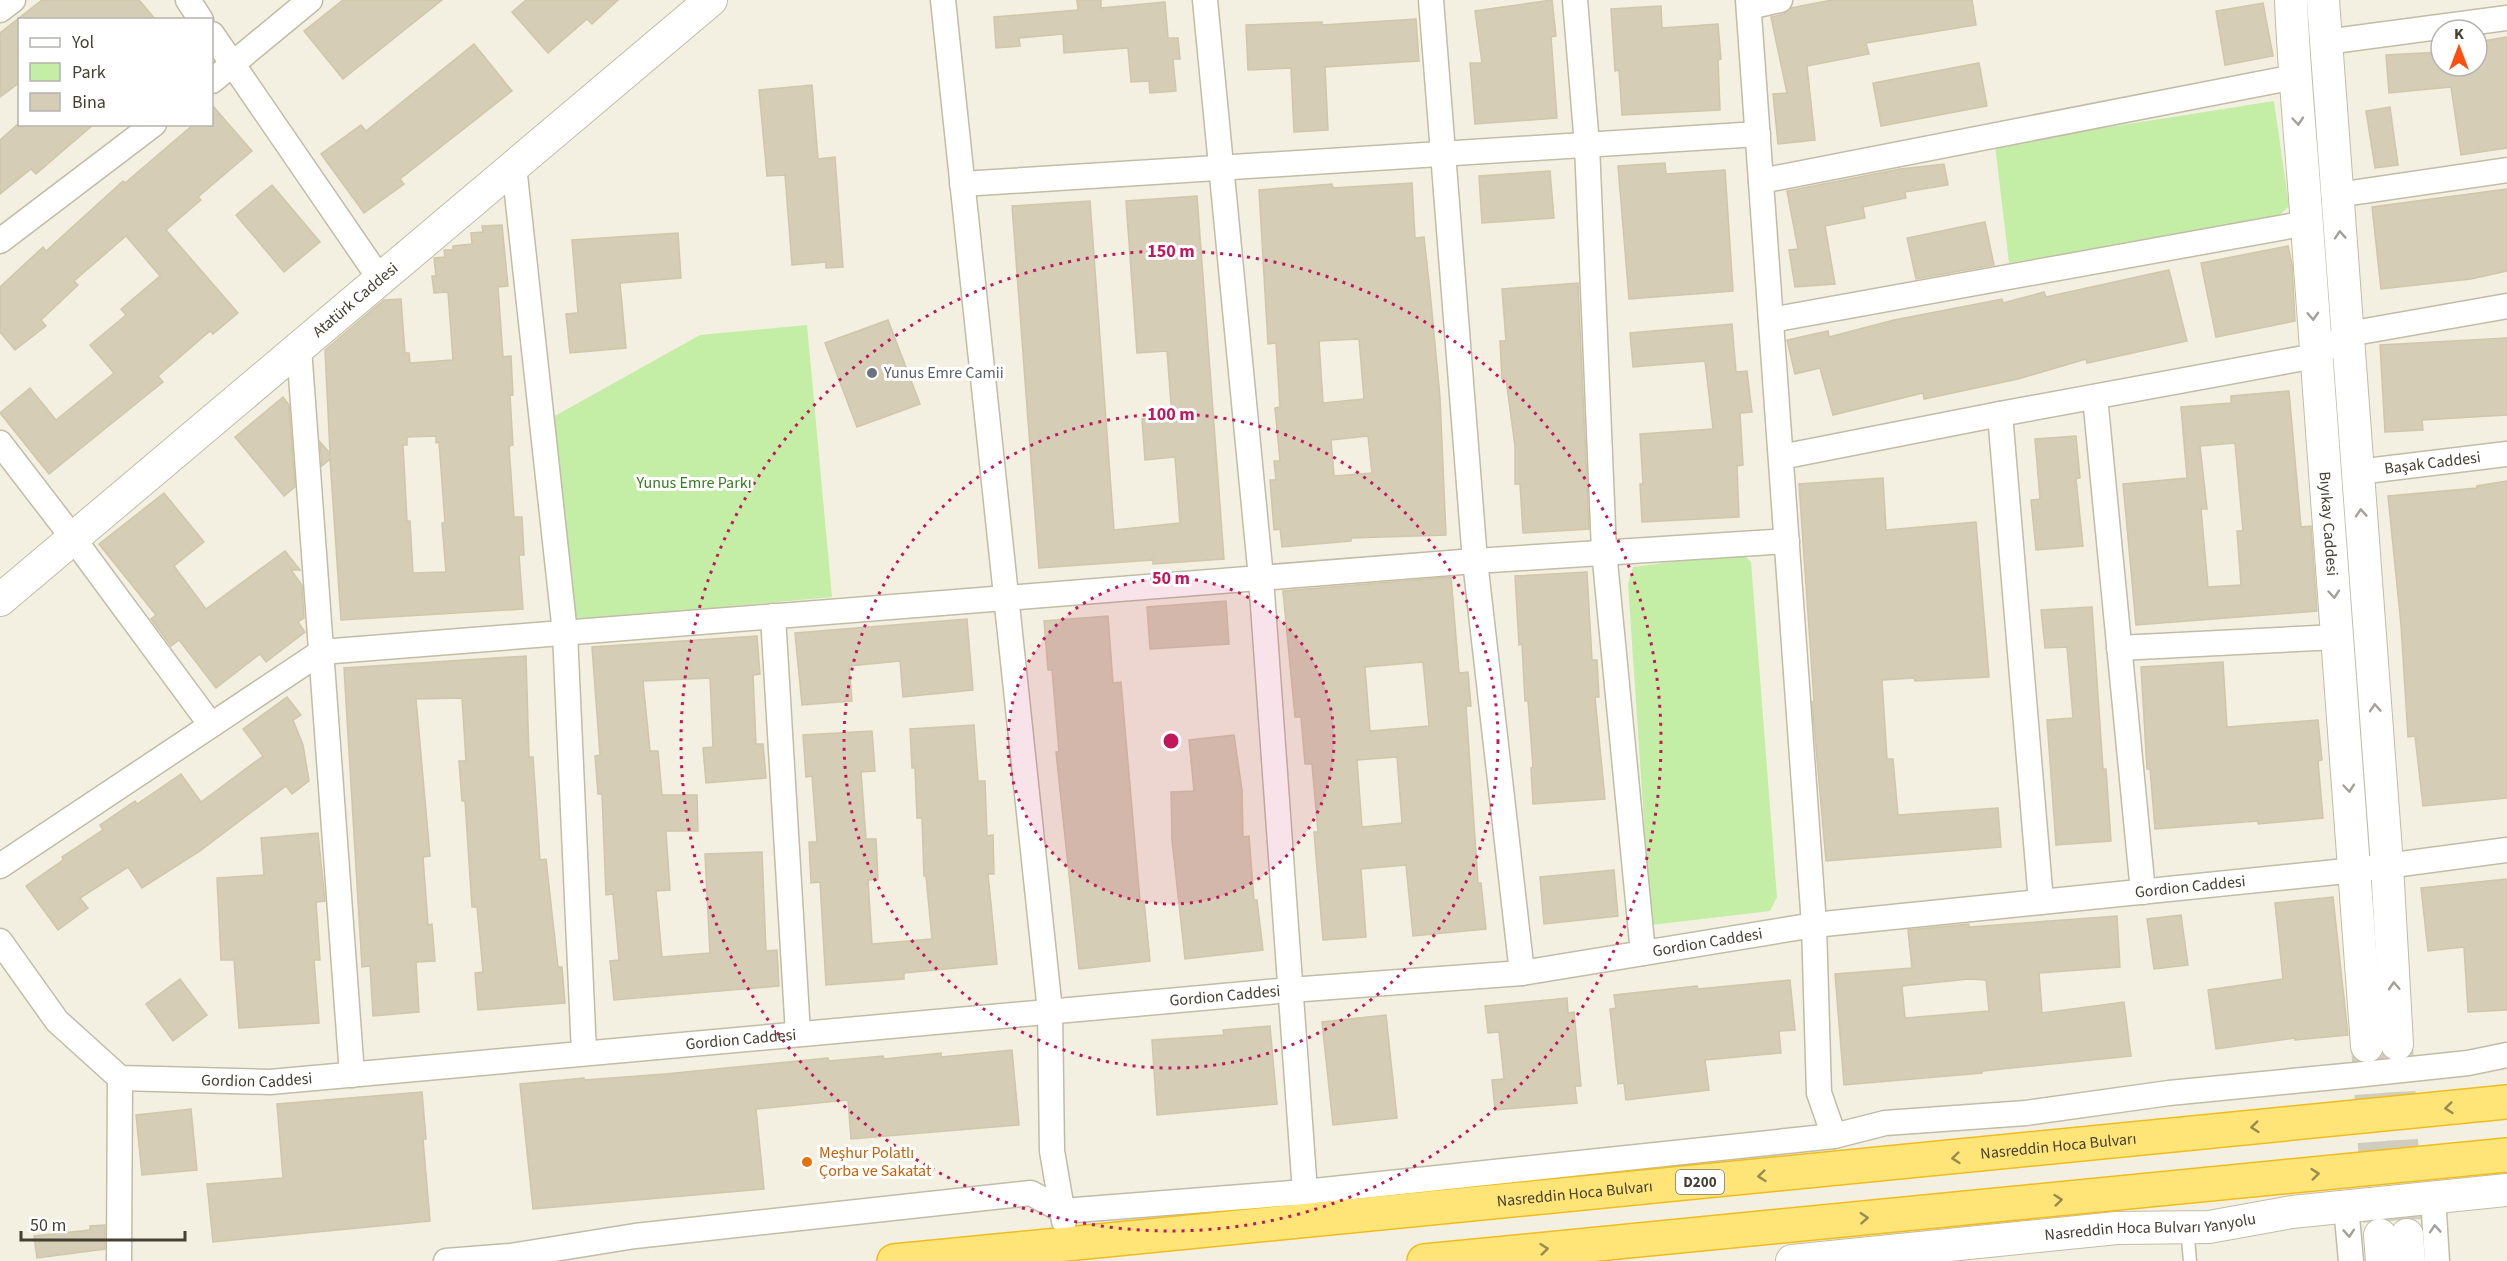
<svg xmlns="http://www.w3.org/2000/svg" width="2507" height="1261" font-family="'Source Sans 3',sans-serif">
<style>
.green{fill:#c4eda5}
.building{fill:#d5cdb6;stroke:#d1c6a8;stroke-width:1.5;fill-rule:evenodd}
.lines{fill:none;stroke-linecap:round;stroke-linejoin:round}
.tertiary-tunnel{stroke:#d0cdbe;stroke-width:32;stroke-dasharray:32 16;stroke-linecap:butt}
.service-casing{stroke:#c2bca6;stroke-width:15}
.minor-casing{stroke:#c2bca6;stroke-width:27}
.tertiary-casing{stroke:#c2bca6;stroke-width:34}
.trunk-casing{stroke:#efbc1f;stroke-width:36}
.service{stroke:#fff;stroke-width:12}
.minor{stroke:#fff;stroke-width:24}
.tertiary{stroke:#fff;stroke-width:32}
.trunk{stroke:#ffe578;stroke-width:33}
.oneway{stroke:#a2a098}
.oneway2{stroke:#998a52}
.ring{fill:none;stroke:#c2185b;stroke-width:3;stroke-dasharray:3 6}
.worship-dot{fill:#6b7280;stroke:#fff;stroke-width:2}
.food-dot{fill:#e8710a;stroke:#fff;stroke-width:2}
.labels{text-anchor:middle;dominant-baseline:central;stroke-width:6;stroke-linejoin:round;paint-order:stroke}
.shield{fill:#fff;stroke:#7d7970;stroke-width:1.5}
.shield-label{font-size:15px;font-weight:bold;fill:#454032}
.street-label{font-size:16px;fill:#454032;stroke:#fff}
.worship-label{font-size:16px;fill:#5b616d;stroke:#fff;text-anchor:start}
.park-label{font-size:16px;fill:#377d1f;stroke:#fff}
.food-label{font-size:16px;fill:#c56008;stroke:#fff;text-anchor:start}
.centre{fill:#c2185b;stroke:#fff;stroke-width:3}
.ring-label{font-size:18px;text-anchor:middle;font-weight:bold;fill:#c2185b;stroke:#fff;stroke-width:6;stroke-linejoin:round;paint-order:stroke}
</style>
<rect width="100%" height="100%" fill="#f3f0e1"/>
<g class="green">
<path d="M2274 101 2289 206 2275 220 2009 263 1995 145Z"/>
<path d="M807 325 832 597 572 621 553 417 700 335Z"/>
<path d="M1742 553 1751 562 1777 897 1770 911 1651 925 1628 584 1633 567Z"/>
</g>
<g class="building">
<path d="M42 0H139L156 20H20V82L0 97V33Z"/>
<path d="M343 0H442L343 79 304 31Z"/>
<path d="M526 0H618L592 24 587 19 548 53 512 12Z"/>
<path d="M1077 0H1101V8L1165 2 1168 38H1178L1180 59H1173L1176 91 1150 93 1149 81 1131 82 1128 48 1064 53 1063 34 1019 38 1020 46 996 48 994 17 1078 10Z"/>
<path d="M1552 0 1556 36 1551 37 1557 118 1475 124 1470 63H1482L1475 11Z"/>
<path d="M1832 0H1972L1976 25 1866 43 1869 54 1807 66 1815 140 1778 144 1773 94 1787 93 1771 17 1784 14 1791 8Z"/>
<path d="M2263 3 2273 56 2225 65 2216 11Z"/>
<path d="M1661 6 1662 28 1718 24 1721 59 1718 60 1720 110 1622 115 1619 70 1615 71 1611 9Z"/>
<path d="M1416 19 1419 61 1325 67 1328 130 1294 132 1291 68 1248 70 1246 25 1322 22V25Z"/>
<path d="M2507 37V148L2461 155 2451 87 2389 93 2386 55 2441 52V66H2477V42Z"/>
<path d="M474 44 512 91 400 179 404 184 364 213 321 154 361 125 366 131Z"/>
<path d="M1979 63 1987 106 1881 126 1873 83Z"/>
<path d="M812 85 818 159 835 157 843 267 826 268V262L792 265 785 175 767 176 759 90Z"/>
<path d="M212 105 252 151 198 197 201 200 166 230 238 313 213 334 210 331 158 376 163 382 49 474 0 413 30 388 56 420 114 373 90 345 126 315 121 309 160 276 126 236 74 281 78 285 41 320 46 326 15 350 0 332V287L43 247 46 251 123 181 125 183 194 124H212Z"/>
<path d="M2390 107 2398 165 2375 168 2366 111Z"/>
<path d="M18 124H94L36 174 31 169 0 194V140Z"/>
<path d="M1665 163 1666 174 1725 170 1733 291 1629 299 1618 166Z"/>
<path d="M1944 164 1948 185 1905 192 1906 198 1863 207 1865 218 1825 226 1835 284 1795 287 1789 250 1798 249 1787 191 1900 169Z"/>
<path d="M1550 171 1554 218 1482 223 1479 176Z"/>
<path d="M1412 183 1415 238 1424 237 1430 291 1440 397 1446 535 1351 538V541L1282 547 1280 529 1274 530 1270 480H1276L1274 461H1280L1275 408 1280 407 1276 343 1268 344 1259 190 1332 184 1333 188ZM1359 339 1364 399 1323 403 1319 341ZM1368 436 1372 473 1334 476 1331 440Z"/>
<path d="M272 185 320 242 284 272 236 215Z"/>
<path d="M2507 189V271L2471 279 2381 289 2372 207Z"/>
<path d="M1197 196 1224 559 1153 564V560L1039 568 1012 206 1090 201 1114 530 1180 523 1175 457 1145 460 1142 419 1172 417 1167 351 1137 353 1126 201Z"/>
<path d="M1985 222 1994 265 1916 279 1907 238Z"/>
<path d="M502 225 508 286 498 287 503 357 511 356 513 395H510L513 445 509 446 514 517H522L524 555H519L523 609 341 620 330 459 322 466 320 442 330 453 325 350 384 300 401 299 405 353H409L410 363 453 360 448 292 434 293 432 276H436L434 258 445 257 444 250H453V246L472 244 471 233 483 232 482 226ZM436 436V443L439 442 445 523H442L446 572 413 573 410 521H407L403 445H407V437Z"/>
<path d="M678 233 681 278 620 283 626 348 570 353 566 314 578 313 572 240Z"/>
<path d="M2288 246 2292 264 2295 321 2216 337 2201 263Z"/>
<path d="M2169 270 2187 341 2087 363 2086 359 2018 379 1924 399 1923 393 1833 415 1820 368 1795 374 1787 340 1828 331 1829 337 1894 320 2002 299 2003 303 2044 292 2046 297Z"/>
<path d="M1578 283 1589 529 1523 533 1520 484H1515V446L1506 379H1502L1500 341H1506L1502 289Z"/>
<path d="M888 320 920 404 857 427 825 343Z"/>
<path d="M1732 324 1736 372 1747 371 1752 412 1740 413 1743 465 1737 466 1739 517 1642 522 1640 484H1643L1640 434 1713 429 1705 361 1633 367 1630 333Z"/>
<path d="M2507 338V415L2422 420 2423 430 2385 432 2380 345Z"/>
<path d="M2289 391 2301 527 2311 526 2317 611 2136 625 2123 484 2187 478 2181 407 2231 403V396ZM2235 443 2243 531H2237L2241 585 2208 587 2201 509H2207L2200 446Z"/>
<path d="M283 397 289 405 295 487 284 496 235 437Z"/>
<path d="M2076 436 2080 478 2076 479 2083 546 2036 550 2031 500 2040 499 2035 439Z"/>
<path d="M1883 478 1886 530 1976 522 1989 677 1915 681 1914 678 1882 680 1887 759H1893L1898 815 1998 808 2001 847 1826 861 1812 702 1814 701 1799 484Z"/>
<path d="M2507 481V798L2423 806 2415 736 2408 737 2401 625 2388 496 2477 488V486Z"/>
<path d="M164 493 204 542 174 566 206 609 285 551 300 570H291L302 585 304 618 298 622 305 632 266 662 260 654 216 688 179 640 171 646 151 619 156 615 99 544Z"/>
<path d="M1587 572 1592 660H1597L1599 697H1595L1605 799 1533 804 1531 768 1533 767 1528 701H1525L1522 644 1519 645 1515 576Z"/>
<path d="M1451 577 1459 673 1468 672 1471 706H1466L1478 883H1481L1486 929 1413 936 1406 865 1361 869 1366 937 1323 940 1314 832H1318L1312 764H1305L1301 717H1295L1283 591ZM1423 662 1429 726 1370 731 1365 667ZM1397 757 1402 823 1362 827 1357 760Z"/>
<path d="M1226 601 1229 644 1150 649 1147 607Z"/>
<path d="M2092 607 2103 769H2106L2111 841 2056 845 2047 720 2073 718 2067 647 2045 648 2041 610Z"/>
<path d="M1108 616 1113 683 1121 682 1140 901H1144L1150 961 1079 969 1056 752H1059L1052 670H1048L1044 621Z"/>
<path d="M967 619 973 690 903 697 900 661 849 666 852 701 802 705 795 633Z"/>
<path d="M757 636 760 674 753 675 756 744H763L766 778 706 783 703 748 713 747 710 678 643 681 650 751H658L662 795H697L698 831H666L670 890 656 891 662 957 710 953 705 854 762 852 766 951 777 950 779 986 614 1000 610 961 619 960 613 894 606 895 602 794H598L595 756 600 755 592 647Z"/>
<path d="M526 656 529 757H533L540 860 546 859 558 967H562L565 1003 478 1010 475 973 483 972 477 907H472L465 801H462L459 761H466L462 698 416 699 430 856 423 857 428 925 432 924 435 961 416 962 419 1012 373 1016 370 966 362 967 344 668Z"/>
<path d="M2223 662 2227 727 2318 720 2322 760 2318 761 2323 818 2258 824V821L2155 829 2150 769H2147L2141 667Z"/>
<path d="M287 697 301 715 293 720 303 745 309 781 292 794 286 786 200 851 142 888 128 867 80 898 88 908 58 930 26 886 63 860 62 857 103 830 100 825 135 801 137 804 181 774 201 802 263 756 243 729Z"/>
<path d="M974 725 978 781H985L987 836 993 835 994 874H988L997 964 904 973V979L826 985 820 882 811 883 809 842H817L812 776 806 777 803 735 872 731 875 771 861 772 866 839H876L878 879 868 880 872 944 932 939 926 876H924L922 818H917L915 768H912L910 729Z"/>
<path d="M1234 735 1242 790 1243 837 1249 836 1254 900H1257L1263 950 1185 959 1172 840 1171 792 1194 791 1189 740Z"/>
<path d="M318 833 325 901 316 902 320 960H314L319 1023 239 1028 234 960H221L217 878 264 875 261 838Z"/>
<path d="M1614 870 1618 916 1544 924 1540 877Z"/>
<path d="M2507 879V1010L2468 1012 2464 947 2428 951 2421 888Z"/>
<path d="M2333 897 2348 1035 2295 1040V1038L2216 1049 2208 990 2283 979 2275 903Z"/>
<path d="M2181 915 2188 965 2154 969 2147 919Z"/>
<path d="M2117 916 2120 967 2039 973 2042 1013 2124 1002 2131 1056 1982 1071V1073L1844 1085 1835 974 1912 968 1908 930 1969 924V927ZM1969 979 1986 980 1989 1011 1905 1018 1902 986Z"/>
<path d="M180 979 207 1015 173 1041 146 1004Z"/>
<path d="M1790 980 1795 1030 1779 1031 1781 1053 1705 1060 1709 1090 1626 1100 1624 1083 1618 1084 1613 1036 1610 1009 1616 1008 1614 995 1697 986 1698 989Z"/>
<path d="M1567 998 1568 1013 1574 1012 1581 1086H1575L1577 1103 1495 1110 1492 1080 1504 1079 1499 1032 1488 1033 1485 1006Z"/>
<path d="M1386 1015 1397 1118 1333 1125 1322 1022Z"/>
<path d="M1270 1026 1277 1104 1157 1115 1152 1040 1224 1035 1223 1030Z"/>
<path d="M1012 1050 1019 1125 851 1139 848 1100 756 1109 764 1189 533 1209 520 1084 584 1078V1080L665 1074 828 1058 829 1061 883 1056 884 1059 941 1053V1057Z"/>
<path d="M422 1092 426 1139H423L430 1221 213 1242 207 1184 283 1178 277 1104Z"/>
<path d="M191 1109 197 1170 142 1175 136 1115Z"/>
<path d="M105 1225V1249L37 1258 34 1236 90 1230V1226Z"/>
</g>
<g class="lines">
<g class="tertiary-tunnel">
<path d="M2397 1044 2407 1235"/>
<path d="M2367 1046 2380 1231"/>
</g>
<defs>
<path id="service" d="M2187 1228 2190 1261"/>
<g id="minor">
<path d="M188 0 201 20"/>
<path d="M943 0 1050 1011 1052 1151 1064 1221"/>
<path d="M1205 0 1261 578 1306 1206"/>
<path d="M1431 0 1475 561 1522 973"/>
<path d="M1575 0 1587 145 1604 551 1643 953"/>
<path d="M1748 0 1814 925 1819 1093 1834 1136"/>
<path d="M1749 7 1780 0"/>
<path d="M0 10 13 0"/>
<path d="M212 34 380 279"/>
<path d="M2326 42 2507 18"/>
<path d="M212 81 310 0"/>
<path d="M514 166 565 633 584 1053"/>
<path d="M1761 181 2294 77"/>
<path d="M962 184 1758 134"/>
<path d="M2337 195 2507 170"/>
<path d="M0 241 154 124"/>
<path d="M1771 320 2307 223"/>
<path d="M299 348 352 1075"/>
<path d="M2095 397 2143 892"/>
<path d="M2000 414 2041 902"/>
<path d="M0 443 73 538 211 725"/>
<path d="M1781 457 2000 414 2315 356 2348 334 2507 306"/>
<path id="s1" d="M2358 472 2507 454"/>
<path d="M773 616 798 1034"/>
<path d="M2119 648 2337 637"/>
<path d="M0 866 321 652 1475 561 1787 541"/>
<path id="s2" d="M0 941 57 1021 120 1078 270 1082 1290 990 1522 973 1814 925 2356 870 2507 850"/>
<path d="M2433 1197 2437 1261"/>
<path d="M2346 1206 2351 1261"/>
<path d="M119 1261 120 1078"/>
<path d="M446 1261 510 1256 635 1236 1031 1193 1063 1211 1305 1192 1834 1136 1885 1123 2026 1113 2169 1093 2355 1075 2468 1063 2507 1055"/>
</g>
<g id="tertiary">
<path id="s3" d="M2291 0C2294 76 2302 151 2307 226 2325 500 2349 773 2367 1046"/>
<path d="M2323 0 2387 865 2397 1044"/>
<path id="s4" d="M0 600 711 0"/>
<path d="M2380 1235 2382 1261"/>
<path d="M2407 1235 2409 1261"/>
<path id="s5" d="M1792 1261 2117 1228 2209 1227 2292 1212 2507 1190"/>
</g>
<g id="trunk">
<path id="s6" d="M894 1261 2507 1102"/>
<path d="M1424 1261 2507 1155"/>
</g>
</defs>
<use href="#service" class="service-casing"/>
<use href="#minor" class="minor-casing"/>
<use href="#tertiary" class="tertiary-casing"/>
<use href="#trunk" class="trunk-casing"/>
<use href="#service" class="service"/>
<use href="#minor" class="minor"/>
<use href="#tertiary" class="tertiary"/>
<use href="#trunk" class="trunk"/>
</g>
<defs><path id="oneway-chevron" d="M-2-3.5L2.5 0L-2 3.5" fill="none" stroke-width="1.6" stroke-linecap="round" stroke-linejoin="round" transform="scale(1.5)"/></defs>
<g class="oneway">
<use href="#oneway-chevron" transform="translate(2298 121) rotate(85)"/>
<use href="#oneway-chevron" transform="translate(2340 235) rotate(-94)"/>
<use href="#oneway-chevron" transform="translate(2313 316) rotate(87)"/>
<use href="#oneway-chevron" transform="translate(2361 513) rotate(-94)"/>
<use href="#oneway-chevron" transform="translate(2334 594) rotate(85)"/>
<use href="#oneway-chevron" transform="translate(2375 708) rotate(-94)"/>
<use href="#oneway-chevron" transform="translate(2349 788) rotate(85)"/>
<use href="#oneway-chevron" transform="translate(2394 986) rotate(-93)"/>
<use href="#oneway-chevron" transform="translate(2435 1229) rotate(-94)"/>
<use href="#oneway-chevron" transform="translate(2349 1233) rotate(86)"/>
</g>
<g class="oneway2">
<use href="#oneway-chevron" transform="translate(2449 1108) rotate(174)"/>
<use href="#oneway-chevron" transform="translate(2255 1127) rotate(174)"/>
<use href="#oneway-chevron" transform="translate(1956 1158) rotate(174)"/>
<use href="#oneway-chevron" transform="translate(2315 1174) rotate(-6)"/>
<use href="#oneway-chevron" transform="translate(1762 1176) rotate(174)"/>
<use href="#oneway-chevron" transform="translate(2058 1200) rotate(-6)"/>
<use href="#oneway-chevron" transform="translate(1864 1218) rotate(-4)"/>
<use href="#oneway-chevron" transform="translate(1544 1249) rotate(-6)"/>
</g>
<circle cx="1171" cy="741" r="163" fill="#c2185b" fill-opacity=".12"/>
<g class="ring">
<circle cx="1171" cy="741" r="163"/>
<circle cx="1171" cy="741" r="327"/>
<circle cx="1171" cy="741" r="490"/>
</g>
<circle class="worship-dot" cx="872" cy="373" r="6"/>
<circle class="food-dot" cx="807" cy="1162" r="6"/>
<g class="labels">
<rect class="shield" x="1676" y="1170" width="48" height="24" rx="4.5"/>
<g class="shield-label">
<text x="1700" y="1182">D200</text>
</g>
<g class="street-label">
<text stroke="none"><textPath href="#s4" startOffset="465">Atatürk Caddesi</textPath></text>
<text stroke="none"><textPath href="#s1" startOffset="75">Başak Caddesi</textPath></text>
<text stroke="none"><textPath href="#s3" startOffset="525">Bıyıkay Caddesi</textPath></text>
<text stroke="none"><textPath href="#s2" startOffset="2264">Gordion Caddesi</textPath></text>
<text stroke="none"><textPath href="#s2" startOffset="1778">Gordion Caddesi</textPath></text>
<text stroke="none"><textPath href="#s2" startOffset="1292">Gordion Caddesi</textPath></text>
<text stroke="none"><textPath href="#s2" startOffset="806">Gordion Caddesi</textPath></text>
<text stroke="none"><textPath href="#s2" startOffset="320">Gordion Caddesi</textPath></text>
<text stroke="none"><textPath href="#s6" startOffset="1170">Nasreddin Hoca Bulvarı</textPath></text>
<text stroke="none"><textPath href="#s6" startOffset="684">Nasreddin Hoca Bulvarı</textPath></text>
<text stroke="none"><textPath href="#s5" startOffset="360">Nasreddin Hoca Bulvarı Yanyolu</textPath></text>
</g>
<g class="worship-label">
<text x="884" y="373">Yunus Emre Camii</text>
</g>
<g class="park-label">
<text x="694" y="483">Yunus Emre Parkı</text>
</g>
<g class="food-label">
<text x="819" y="1153">Meşhur Polatlı<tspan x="819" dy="18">Çorba ve Sakatat</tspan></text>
</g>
</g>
<circle cx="1171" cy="741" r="9" class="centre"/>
<g class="ring-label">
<text x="1171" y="257">150 m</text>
<text x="1171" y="420">100 m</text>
<text x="1171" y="584">50 m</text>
</g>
<rect x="18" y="18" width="195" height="108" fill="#ffffff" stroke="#b5b3ad" stroke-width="1.5"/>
<rect x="30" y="38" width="30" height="9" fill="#ffffff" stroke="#b5b3ad" stroke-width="1.5"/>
<text x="72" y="48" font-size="18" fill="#454032">Yol</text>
<rect x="30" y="63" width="30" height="18" fill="#c4eda5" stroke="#b5b3ad" stroke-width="1.5"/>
<text x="72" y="78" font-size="18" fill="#454032">Park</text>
<rect x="30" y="93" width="30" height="18" fill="#d5cdb6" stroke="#b5b3ad" stroke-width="1.5"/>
<text x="72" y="108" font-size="18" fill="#454032">Bina</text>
<g transform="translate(2459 48)"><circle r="28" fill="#ffffff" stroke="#b5b3ad" stroke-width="1.5"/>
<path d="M0-4.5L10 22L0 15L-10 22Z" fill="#ff4e0d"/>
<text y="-9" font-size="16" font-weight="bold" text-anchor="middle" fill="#454032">K</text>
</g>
<path d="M21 1231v9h164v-9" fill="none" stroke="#454032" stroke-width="3"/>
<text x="30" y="1231" font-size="18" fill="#454032" stroke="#ffffff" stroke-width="4.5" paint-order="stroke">50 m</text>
</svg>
